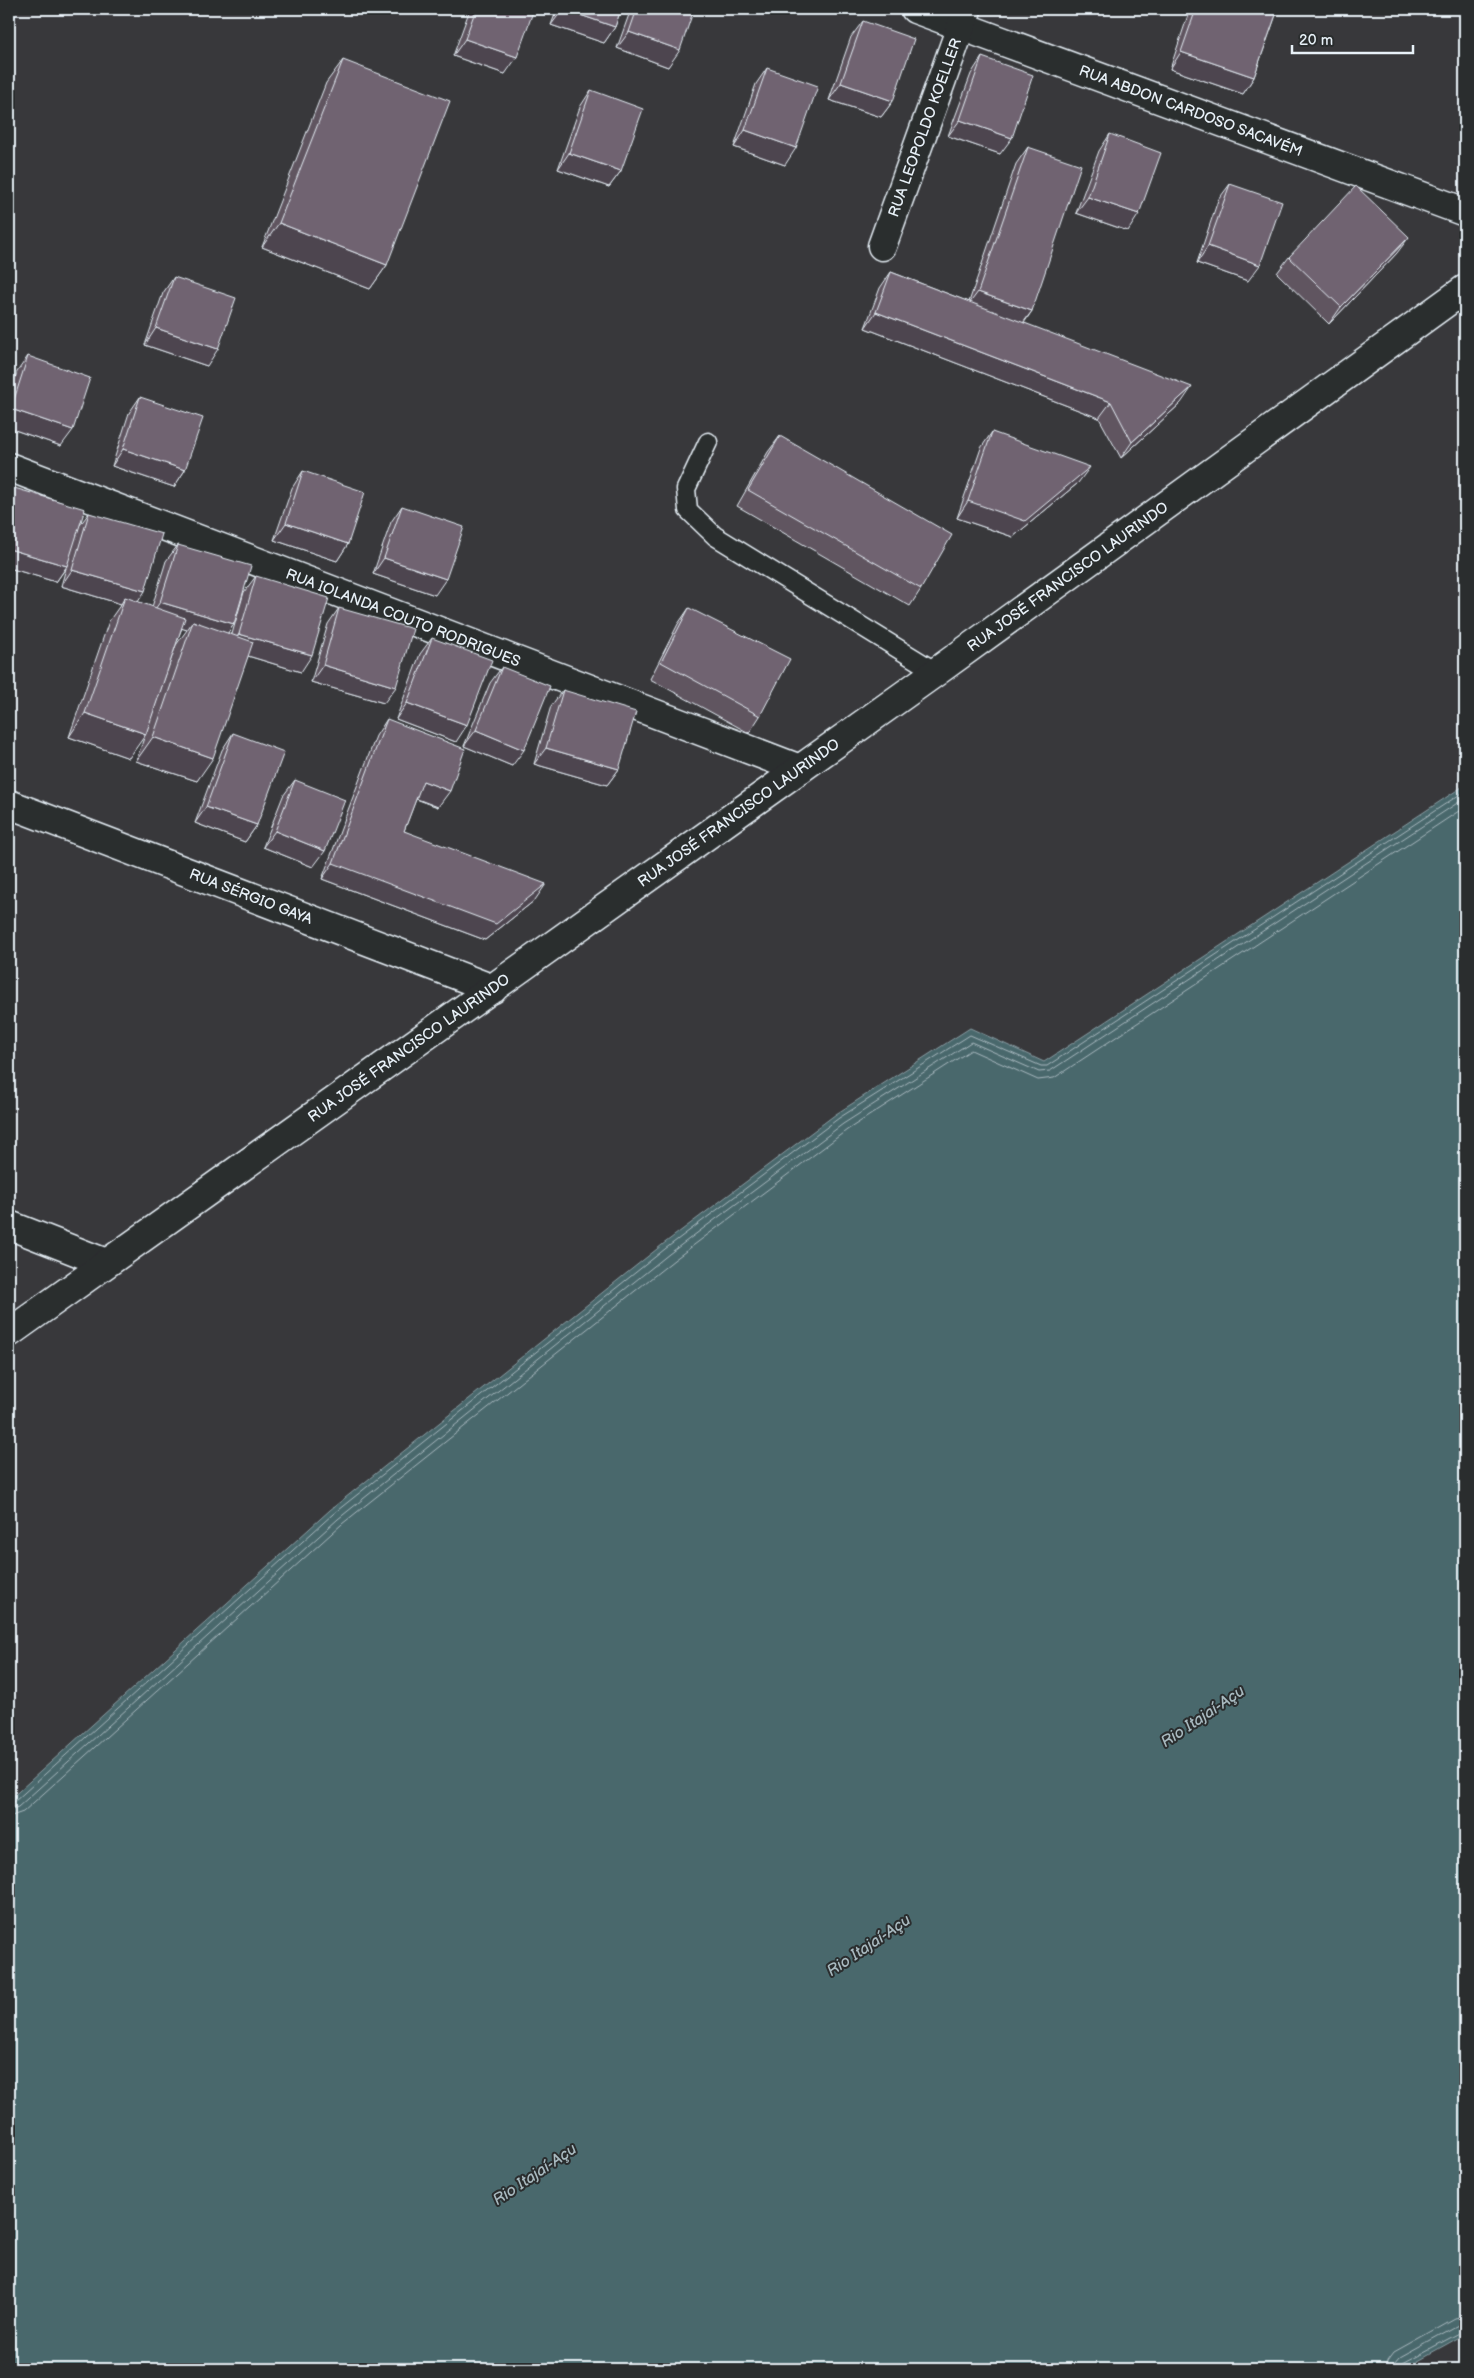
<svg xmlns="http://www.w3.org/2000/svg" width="1474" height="2378" font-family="'Balsamiq Sans',sans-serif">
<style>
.water{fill:#4a676c;stroke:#899ea4}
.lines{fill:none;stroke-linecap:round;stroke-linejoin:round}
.shore{stroke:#a9bac0;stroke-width:1}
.service-casing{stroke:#e8f1f8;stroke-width:21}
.minor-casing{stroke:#e8f1f8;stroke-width:31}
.tertiary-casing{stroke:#e8f1f8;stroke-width:31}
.secondary-casing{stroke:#e8f1f8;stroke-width:31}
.service{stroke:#2a2d2e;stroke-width:18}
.minor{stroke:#2a2d2e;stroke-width:28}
.tertiary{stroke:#2a2d2e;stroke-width:28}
.secondary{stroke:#2a2d2e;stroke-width:28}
.wall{fill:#605561;stroke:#e8f1f8}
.shaded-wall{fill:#4e454f;stroke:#e8f1f8}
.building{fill:#706371;stroke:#e8f1f8}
.labels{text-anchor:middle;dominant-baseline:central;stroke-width:4;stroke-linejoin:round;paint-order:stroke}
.street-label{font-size:15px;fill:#e8f1f8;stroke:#2a2d2e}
.water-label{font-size:16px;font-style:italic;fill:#a9bac0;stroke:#2a2d2e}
</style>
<rect width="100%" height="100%" fill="#38383b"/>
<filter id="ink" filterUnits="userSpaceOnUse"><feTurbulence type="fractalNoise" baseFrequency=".02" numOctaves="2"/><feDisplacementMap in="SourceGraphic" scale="10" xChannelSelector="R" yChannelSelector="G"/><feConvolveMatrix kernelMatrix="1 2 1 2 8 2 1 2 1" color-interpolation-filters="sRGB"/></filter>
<g filter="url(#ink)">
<path class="water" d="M1465 785V2334L1402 2369H9V1800L330 1510 662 1245 836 1114 970 1028 1044 1062Z"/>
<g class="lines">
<g class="shore">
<path d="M9 1803 14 1802 333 1514 665 1249 839 1118 970 1035 1041 1066H1047L1465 791"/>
<path d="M9 1810 18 1807 338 1519 669 1254 843 1124 971 1042 1039 1072 1050 1071 1465 798"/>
<path d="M9 1817 23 1812 342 1524 674 1260 847 1130 971 1050 1038 1080 1054 1078 1465 807"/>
<path d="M1387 2369 1388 2360 1394 2352 1455 2318 1465 2316"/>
<path d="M1394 2369 1395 2363 1400 2357 1458 2325 1465 2323"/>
<path d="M1401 2369 1403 2363 1465 2330"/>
</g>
<defs>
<path id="service" d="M708 442 686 489 688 510 715 536 936 672"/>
<g id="minor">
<path id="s1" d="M915 9 1465 212"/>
<path id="s2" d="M882 246 967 10"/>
<path id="s3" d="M9 467 800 769"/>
<path id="s4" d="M9 804 493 989"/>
</g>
<path id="tertiary" d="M9 1225 106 1263"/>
<g id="secondary">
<path id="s5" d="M9 1333 936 672 1465 289"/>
</g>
</defs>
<use href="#service" class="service-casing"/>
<use href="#minor" class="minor-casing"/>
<use href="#tertiary" class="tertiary-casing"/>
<use href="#secondary" class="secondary-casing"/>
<use href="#service" class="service"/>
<use href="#minor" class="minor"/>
<use href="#tertiary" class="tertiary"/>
<use href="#secondary" class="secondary"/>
</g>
<g class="wall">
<path d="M470 9H534L505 74 453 56Z"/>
<path d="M557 9H621L615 27 604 43 551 25Z"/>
<path d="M631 9H694L668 67 617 48Z"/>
<path d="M1190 9H1278L1254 77 1243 94 1170 69Z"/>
<path d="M863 21 893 101 881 117 829 100 851 37Z"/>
<path d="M982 57 1000 154 948 136 971 74Z"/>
<path d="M343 60 387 265 370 289 262 247 326 83Z"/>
<path d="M767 68 785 165 734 147 756 84Z"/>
<path d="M591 90 621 171 609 187 558 169 580 107Z"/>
<path d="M1110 134 1128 231 1076 213 1099 151Z"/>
<path d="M1028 147 1032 311 1024 323 1181 403 1121 458 1099 418 865 328 880 288 891 272 969 302 1016 164Z"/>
<path d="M1230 184 1248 281 1197 263 1218 200Z"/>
<path d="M1397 253 1329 324 1277 273 1289 257Z"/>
<path d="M174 277 207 366 145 345 163 293Z"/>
<path d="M28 356 61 446 9 428V396L17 372Z"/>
<path d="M140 397 185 470 174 487 112 466 129 413Z"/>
<path d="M992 432 1078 483 1013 537 957 518 981 448Z"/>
<path d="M780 436 921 589 910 606 737 506 768 452Z"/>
<path d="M303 471 348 544 337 561 274 540 292 488Z"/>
<path d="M11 487 80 525 89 513 138 602 152 607 166 561 178 545 234 624 228 633 232 634 244 592 256 576 301 672 248 656 197 781 136 761 176 645 187 630 182 628 129 758 69 737 109 621 121 604 61 586 66 568 56 582 9 568V490Z"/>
<path d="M402 506 435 595 373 574 391 522Z"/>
<path d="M339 608 384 703 311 682 328 624Z"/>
<path d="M689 608 760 716 749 733 650 679 678 624Z"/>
<path d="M432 638 456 742 396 719 420 654Z"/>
<path d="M502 667 512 766 464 746 490 683Z"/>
<path d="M563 690 619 769 607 785 534 764 551 706Z"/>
<path d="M387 719 438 807 416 799 404 831 535 900 485 940 322 879 376 736Z"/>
<path d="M233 733 257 825 245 842 195 823 222 750Z"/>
<path d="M295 780 313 867 263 847 283 796Z"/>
</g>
<g class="shaded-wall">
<path d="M563 9 615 27 604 43 551 25Z"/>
<path d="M1069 9H1088L1084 14Z"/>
<path d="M629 32 680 50 668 67 617 48Z"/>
<path d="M465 39 517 57 505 74 453 56Z"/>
<path d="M1181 52 1254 77 1243 94 1170 69Z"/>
<path d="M841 83 893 101 881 117 829 100Z"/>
<path d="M960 120 1012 138 1000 154 948 136Z"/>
<path d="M745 130 796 148 785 165 734 147Z"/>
<path d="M569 153 621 171 609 187 558 169Z"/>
<path d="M1088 197 1139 214 1128 231 1076 213Z"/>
<path d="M279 223 387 265 370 289 262 247Z"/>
<path d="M1409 237 1397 253 1329 324 1341 307Z"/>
<path d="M1208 246 1260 265 1248 281 1197 263Z"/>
<path d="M978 292 1032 311 1020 327 966 308Z"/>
<path d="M876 312 1111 402 1099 418 865 328Z"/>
<path d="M156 328 218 349 207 366 145 345Z"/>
<path d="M1192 387 1181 403 1121 458 1132 442Z"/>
<path d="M11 409 73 430 61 446 9 428V411Z"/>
<path d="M123 449 185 470 174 487 112 466Z"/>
<path d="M1090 467 1078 483 1013 537 957 518 968 501Z"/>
<path d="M286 523 348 544 337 561 274 540Z"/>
<path d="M9 549 67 566 56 582 9 568Z"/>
<path d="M384 558 446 579 435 595 373 574Z"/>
<path d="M72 570 145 591 134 608 125 597 121 604 61 586Z"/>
<path d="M160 602 234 624 223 640 193 621 187 630 149 618Z"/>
<path d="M239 634 312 655 301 672 228 650Z"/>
<path d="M323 665 396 687 384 703 311 682Z"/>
<path d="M407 703 467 725 456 742 396 719Z"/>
<path d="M85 713 146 734 129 758 69 737Z"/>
<path d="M476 730 524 750 512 766 464 746Z"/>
<path d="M153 737 213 758 197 781 136 761Z"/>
<path d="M546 748 619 769 607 785 534 764Z"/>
<path d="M423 781 450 791 438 807 412 797Z"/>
<path d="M206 807 257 825 245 842 195 823Z"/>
<path d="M275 831 325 851 313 867 263 847Z"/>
<path d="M333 863 546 884 535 900 485 940 322 879Z"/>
</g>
<g class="building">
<path d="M476 9H534L517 57 465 39Z"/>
<path d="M563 9H621L615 27Z"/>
<path d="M637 9H694L680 50 629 32Z"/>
<path d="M1196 9H1278L1254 77 1181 52Z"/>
<path d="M863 21 914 39 893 101 841 83Z"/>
<path d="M982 57 1033 75 1012 138 960 120Z"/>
<path d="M343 60 450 101 387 265 279 223Z"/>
<path d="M767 68 818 86 796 148 745 130Z"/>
<path d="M591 90 643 109 621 171 569 153Z"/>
<path d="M1110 134 1161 153 1139 214 1088 197Z"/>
<path d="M1028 147 1081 165 1032 311 978 292Z"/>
<path d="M1230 184 1282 202 1260 265 1208 246Z"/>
<path d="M1356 186 1409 237 1341 307 1289 257Z"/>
<path d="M891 272 1192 387 1132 442 1111 402 876 312Z"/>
<path d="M174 277 236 298 218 349 156 328Z"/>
<path d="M9 354 12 356 9 366Z"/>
<path d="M28 356 90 378 73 430 11 409Z"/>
<path d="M140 397 203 418 185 470 123 449Z"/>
<path d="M992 432 1090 467 1025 521 968 501Z"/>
<path d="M780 436 952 535 921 589 748 490Z"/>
<path d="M303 471 365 492 348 544 286 523Z"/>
<path d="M11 487 85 509 67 566 9 549V495Z"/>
<path d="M402 506 464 527 446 579 384 558Z"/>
<path d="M89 513 162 534 145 591 72 570Z"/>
<path d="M178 545 251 566 234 624 160 602Z"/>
<path d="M256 576 329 598 312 655 239 634Z"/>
<path d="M125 597 185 618 146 734 85 713Z"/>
<path d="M339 608 413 629 396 687 323 665Z"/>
<path d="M689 608 790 659 760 716 661 662Z"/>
<path d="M193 621 253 642 213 758 153 737Z"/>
<path d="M432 638 492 660 467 725 407 703Z"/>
<path d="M502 667 550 686 524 750 476 730Z"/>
<path d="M563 690 636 712 619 769 546 748Z"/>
<path d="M387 719 465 749 450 791 423 781 404 831 546 884 496 924 333 863Z"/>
<path d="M233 733 284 752 257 825 206 807Z"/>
<path d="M295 780 345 800 325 851 275 831Z"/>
</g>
</g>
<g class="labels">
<g class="street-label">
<text stroke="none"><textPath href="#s1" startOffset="294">RUA ABDON CARDOSO SACAVÉM</textPath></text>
<text stroke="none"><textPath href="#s2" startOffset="126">RUA LEOPOLDO KOELLER</textPath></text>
<text stroke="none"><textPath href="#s5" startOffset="1301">RUA JOSÉ FRANCISCO LAURINDO</textPath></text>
<text stroke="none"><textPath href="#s3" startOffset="422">RUA IOLANDA COUTO RODRIGUES</textPath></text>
<text stroke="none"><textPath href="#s5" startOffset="896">RUA JOSÉ FRANCISCO LAURINDO</textPath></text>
<text stroke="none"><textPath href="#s4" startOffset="259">RUA SÉRGIO GAYA</textPath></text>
<text stroke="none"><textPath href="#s5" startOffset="491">RUA JOSÉ FRANCISCO LAURINDO</textPath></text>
</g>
<g class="water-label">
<text transform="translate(1203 1717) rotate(-34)">Rio Itajaí-Açu</text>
<text transform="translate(869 1946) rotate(-34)">Rio Itajaí-Açu</text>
<text transform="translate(535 2175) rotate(-34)">Rio Itajaí-Açu</text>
</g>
</g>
<rect width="1474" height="2378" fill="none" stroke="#2a2d2e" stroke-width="30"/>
<rect x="15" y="15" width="1444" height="2348" fill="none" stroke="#e8f1f8" stroke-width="2" filter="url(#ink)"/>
<path d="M1292 45v8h121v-8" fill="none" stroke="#e8f1f8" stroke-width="2.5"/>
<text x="1299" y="45" font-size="15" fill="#e8f1f8" stroke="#2a2d2e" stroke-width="4" paint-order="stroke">20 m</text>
</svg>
